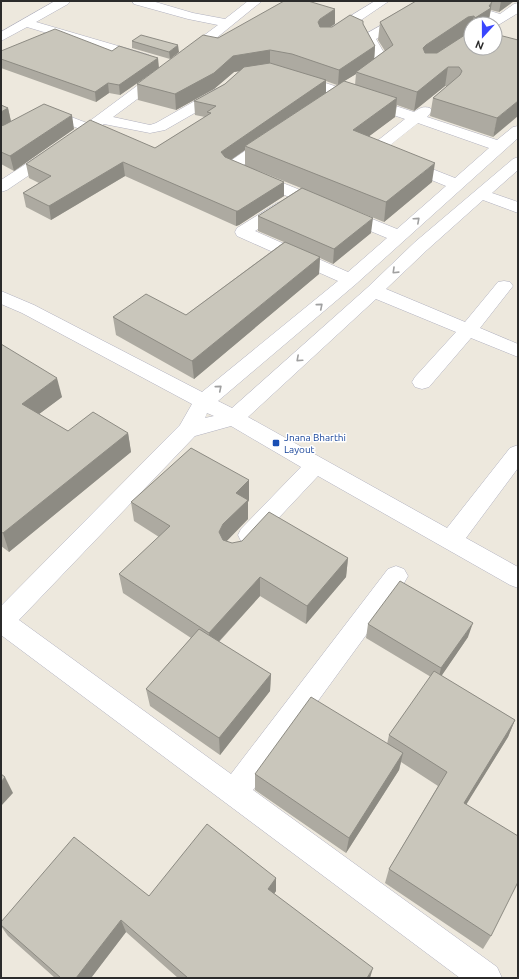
<svg xmlns="http://www.w3.org/2000/svg" width="519" height="979" font-family="Ubuntu,sans-serif">
<style>
.lines{fill:none;stroke-linecap:round;stroke-linejoin:round}
.minor-casing{stroke:#b1b1bf;stroke-width:1}
.minor{fill:#fff;fill-rule:evenodd}
.wall{fill:#adaaa1;fill-rule:evenodd}
.shaded-wall{fill:#8d8b83}
.building{fill:#c9c6bb;stroke:#8d8b83}
.oneway{stroke:#a0a0a0}
.transit-dot{fill:#1a4fb4;stroke:#fff;stroke-width:1.5}
.labels{text-anchor:middle;dominant-baseline:central;stroke-width:3;stroke-linejoin:round;paint-order:stroke}
.transit-label{font-size:10px;fill:#164399;stroke:#fff;text-anchor:start}
</style>
<rect width="100%" height="100%" fill="#ede8dd"/>
<g class="lines">
<defs>
<g id="minor">
<path d="M55 1H70L68 4 36 22 149 55 151 58 149 61 144 62 27 27 1 41V32Z"/>
<path d="M132 1H152L193 13 225 19 248 1H262L193 57H183L181 54 183 51 218 25 188 19 134 4Z"/>
<path d="M375 1H389L336 37H326L325 34 326 31Z"/>
<path d="M424 1H439L437 4 376 39 390 63 371 78H361L359 75 376 62 363 38 364 35Z"/>
<path d="M462 2 500 14 514 4 518 3V13L495 27V24H487L492 19 458 9 456 6 458 3Z"/>
<path d="M162 70 167 71 169 74 167 77 113 117 150 125 156 123 216 89 221 88 226 89 228 92 226 95 165 130 150 133 104 124 93 131 88 132 46 116 6 138 1 139V129L45 107 87 123 157 71Z"/>
<path d="M298 74 414 112C420 108 423 106 430 108L432 111 427 117 497 140 513 127 518 126V138L356 284 218 401 232 408 368 287 415 242 513 159 518 157V170L492 193 518 202V213L483 200 427 250 386 289 465 322 498 282 504 281 510 282 513 286 480 328 518 344V357L471 338 429 387 422 389 415 387 412 382 415 377 456 332 376 299 248 417 447 528 510 448 518 445V468L466 538 518 567V588L510 585 318 476 257 541 249 544 241 541 238 535 241 529 301 467 231 426 195 436 19 620 231 774 388 569 396 566 404 569 408 576 404 583 253 790 497 967 502 978H460L1 635V606L180 425 192 404 22 313 1 304V291L34 305 202 392 338 281 237 236 235 232 237 228 277 203 283 201 289 203 291 206 289 209 255 231 348 272 387 238 251 181 249 178 251 175 257 173 263 175 397 229 446 186 371 155 368 152 372 145 405 119 293 81 291 78 293 75ZM418 123 489 148 455 178 384 150ZM207 413 214 416 205 418Z"/>
<path d="M270 136 275 137 277 140 275 143 236 170 231 172 226 170 223 167 226 164 265 137Z"/>
<path d="M51 149 56 151 59 154 56 157 7 190 1 192V180L46 151Z"/>
</g>
</defs>
<use href="#minor" class="minor-casing"/>
<use href="#minor" class="minor"/>
</g>
<g class="wall">
<path d="M416 1H514L499 12 491 10 488 24H471V48L518 40 493 137 430 116 433 98 447 86H445L414 111 397 105 395 117 369 136 432 182 384 222 325 198 371 233 333 264 320 258 319 274 194 379 116 335 113 317 186 315 284 242 258 231V216L301 188 254 169 284 182V196L239 225 236 226 125 176 51 220 26 207 23 193 39 183 29 178 26 164 155 148 205 117 195 115 194 101 225 84 240 71 234 72 214 89 176 110 138 100 137 84 218 38 335 24 330 27 363 24 375 46 374 59 385 51 378 40 380 22ZM356 74 355 85 344 81ZM326 81 337 85 326 93ZM245 150V166L231 160Z"/>
<path d="M132 41 179 52 170 59 132 48Z"/>
<path d="M1 51H112L159 68 120 95 109 93 96 102 1 68Z"/>
<path d="M1 105 8 108 11 121 74 129 14 171 1 164Z"/>
<path d="M1 344 62 397 39 414 68 431 128 433 131 452 9 552 1 546Z"/>
<path d="M249 480V500L248 502V519L226 541 232 543 348 558 346 577 306 624 260 596 219 642 271 674 270 691 220 755 150 706 146 689 191 638 123 593 119 574 159 537 134 521 131 502Z"/>
<path d="M368 624 468 637 441 676 515 720 508 737 466 804 491 936 483 949 385 883 389 869 438 786 401 762 399 770 346 853 255 790V774L387 744 389 735 431 677 366 638Z"/>
<path d="M276 878V891L274 894 370 978H178L126 932 91 978H55L8 936 1 926V922L149 896Z"/>
</g>
<g class="shaded-wall">
<path d="M501 1H514L499 12Z"/>
<path d="M492 2 488 24H475V18Z"/>
<path d="M335 9V24L319 34 318 22 320 19Z"/>
<path d="M474 16 472 24H471V32L423 63V48L426 45 468 17Z"/>
<path d="M178 45 179 52 170 59 169 52Z"/>
<path d="M375 46 374 62 356 72V74L338 85 339 70Z"/>
<path d="M270 50V66L234 72 214 89 176 110 175 94 233 56Z"/>
<path d="M158 58 159 68 120 95 119 85Z"/>
<path d="M448 67 445 86 414 111 417 92Z"/>
<path d="M326 80V93L245 146V150L222 166 221 152Z"/>
<path d="M108 83 109 93 96 102 95 92Z"/>
<path d="M397 98 395 117 352 149 353 130Z"/>
<path d="M518 101V116L493 137 497 118Z"/>
<path d="M8 108 11 122 1 128V112Z"/>
<path d="M72 115 74 129 14 171 10 156Z"/>
<path d="M123 162 125 176 51 220 49 206Z"/>
<path d="M435 163 432 182 384 222 386 202Z"/>
<path d="M284 182V196L239 225 236 226V211Z"/>
<path d="M373 218 371 233 333 264 334 249Z"/>
<path d="M320 257 319 274 194 379 192 361Z"/>
<path d="M57 378 62 397 27 423 22 404Z"/>
<path d="M128 433 131 452 9 552 3 533Z"/>
<path d="M249 480V500L248 502V519L224 544 219 532 236 493Z"/>
<path d="M348 558 346 577 306 624 307 606Z"/>
<path d="M260 577V596L210 651 209 633Z"/>
<path d="M473 623 468 637 438 681 441 668Z"/>
<path d="M271 674 270 691 220 755 219 738Z"/>
<path d="M515 720 508 737 458 818 464 803Z"/>
<path d="M403 753 399 770 346 853 349 838Z"/>
<path d="M5 777 13 793 1 806V782Z"/>
<path d="M276 878V891L268 902V889Z"/>
<path d="M121 920 126 932 91 978H76Z"/>
<path d="M373 968 370 978H367Z"/>
</g>
<g class="building">
<path d="M284 1H308L335 9 320 19 318 22 320 27H332L350 15 363 21V24L375 46 339 70 292 54 270 50 233 56 214 73 175 94 137 84 203 35 218 38Z"/>
<path d="M416 1H488L492 2 489 6 491 8 475 18 474 16 468 17 426 45 423 48 425 53H437L471 31V48H495V34L518 40V101L497 118 433 98 460 75 462 71 459 67H448L417 92 356 72 393 45 380 22Z"/>
<path d="M55 29 112 51 119 46 158 58 119 85 108 83 95 92 1 59V51Z"/>
<path d="M141 35 178 45 169 52 132 41Z"/>
<path d="M270 63 326 80 221 152 225 157 284 182 238 211H236L123 162 49 206 23 193 51 176 26 164 90 120 155 148 211 113 207 112 216 106 194 101 225 84 244 67Z"/>
<path d="M344 81 397 98 353 130 435 163 386 202 245 146Z"/>
<path d="M44 104 72 115 10 156 1 152V126L4 125Z"/>
<path d="M1 105 8 108 1 112Z"/>
<path d="M302 188 373 218 334 249 258 216Z"/>
<path d="M285 242 320 257 192 361 113 317 146 294 186 315Z"/>
<path d="M1 344 57 378 22 404 68 431 93 412 128 433 3 533 1 532Z"/>
<path d="M191 448 249 480 236 493 248 500 223 524 219 532 223 540 232 543 242 541 269 512 348 558 307 606 260 577 209 633 119 574 170 526 131 502Z"/>
<path d="M400 581 473 623 441 668 368 624Z"/>
<path d="M199 629 271 674 219 738 146 689Z"/>
<path d="M434 671 515 720 464 803 518 836V882L491 936 389 869 447 772 389 735Z"/>
<path d="M311 697 403 753 349 838 255 774Z"/>
<path d="M1 774 5 777 1 782Z"/>
<path d="M207 824 276 878 268 889 373 968 367 978H188L121 920 76 978H61L1 925V922L74 837 149 896Z"/>
</g>
<defs><path id="oneway-chevron" d="M-2-3.5L2.5 0L-2 3.5" fill="none" stroke-width="1.6" stroke-linecap="round" stroke-linejoin="round"/></defs>
<g class="oneway">
<use href="#oneway-chevron" transform="translate(417 220) rotate(-42)"/>
<use href="#oneway-chevron" transform="translate(395 271) rotate(136)"/>
<use href="#oneway-chevron" transform="translate(320 306) rotate(-40)"/>
<use href="#oneway-chevron" transform="translate(299 359) rotate(138)"/>
<use href="#oneway-chevron" transform="translate(219 388) rotate(-40)"/>
</g>
<rect class="transit-dot" x="272" y="439" width="8" height="8" rx="2"/>
<g class="labels">
<g class="transit-label">
<text x="284" y="437">Jnana Bharthi<tspan x="284" dy="12">Layout</tspan></text>
</g>
</g>
<rect width="519" height="979" fill="none" stroke="#2b2b2b" stroke-width="4"/>
<g transform="translate(483 36) rotate(201)"><circle r="19" fill="#ffffff" stroke="#aaaaaa"/>
<path d="M0-3L7 15L0 10L-7 15Z" fill="#3946fe"/>
<text y="-6" font-size="11" font-weight="bold" text-anchor="middle" fill="#2b2b2b">N</text>
</g>
</svg>
